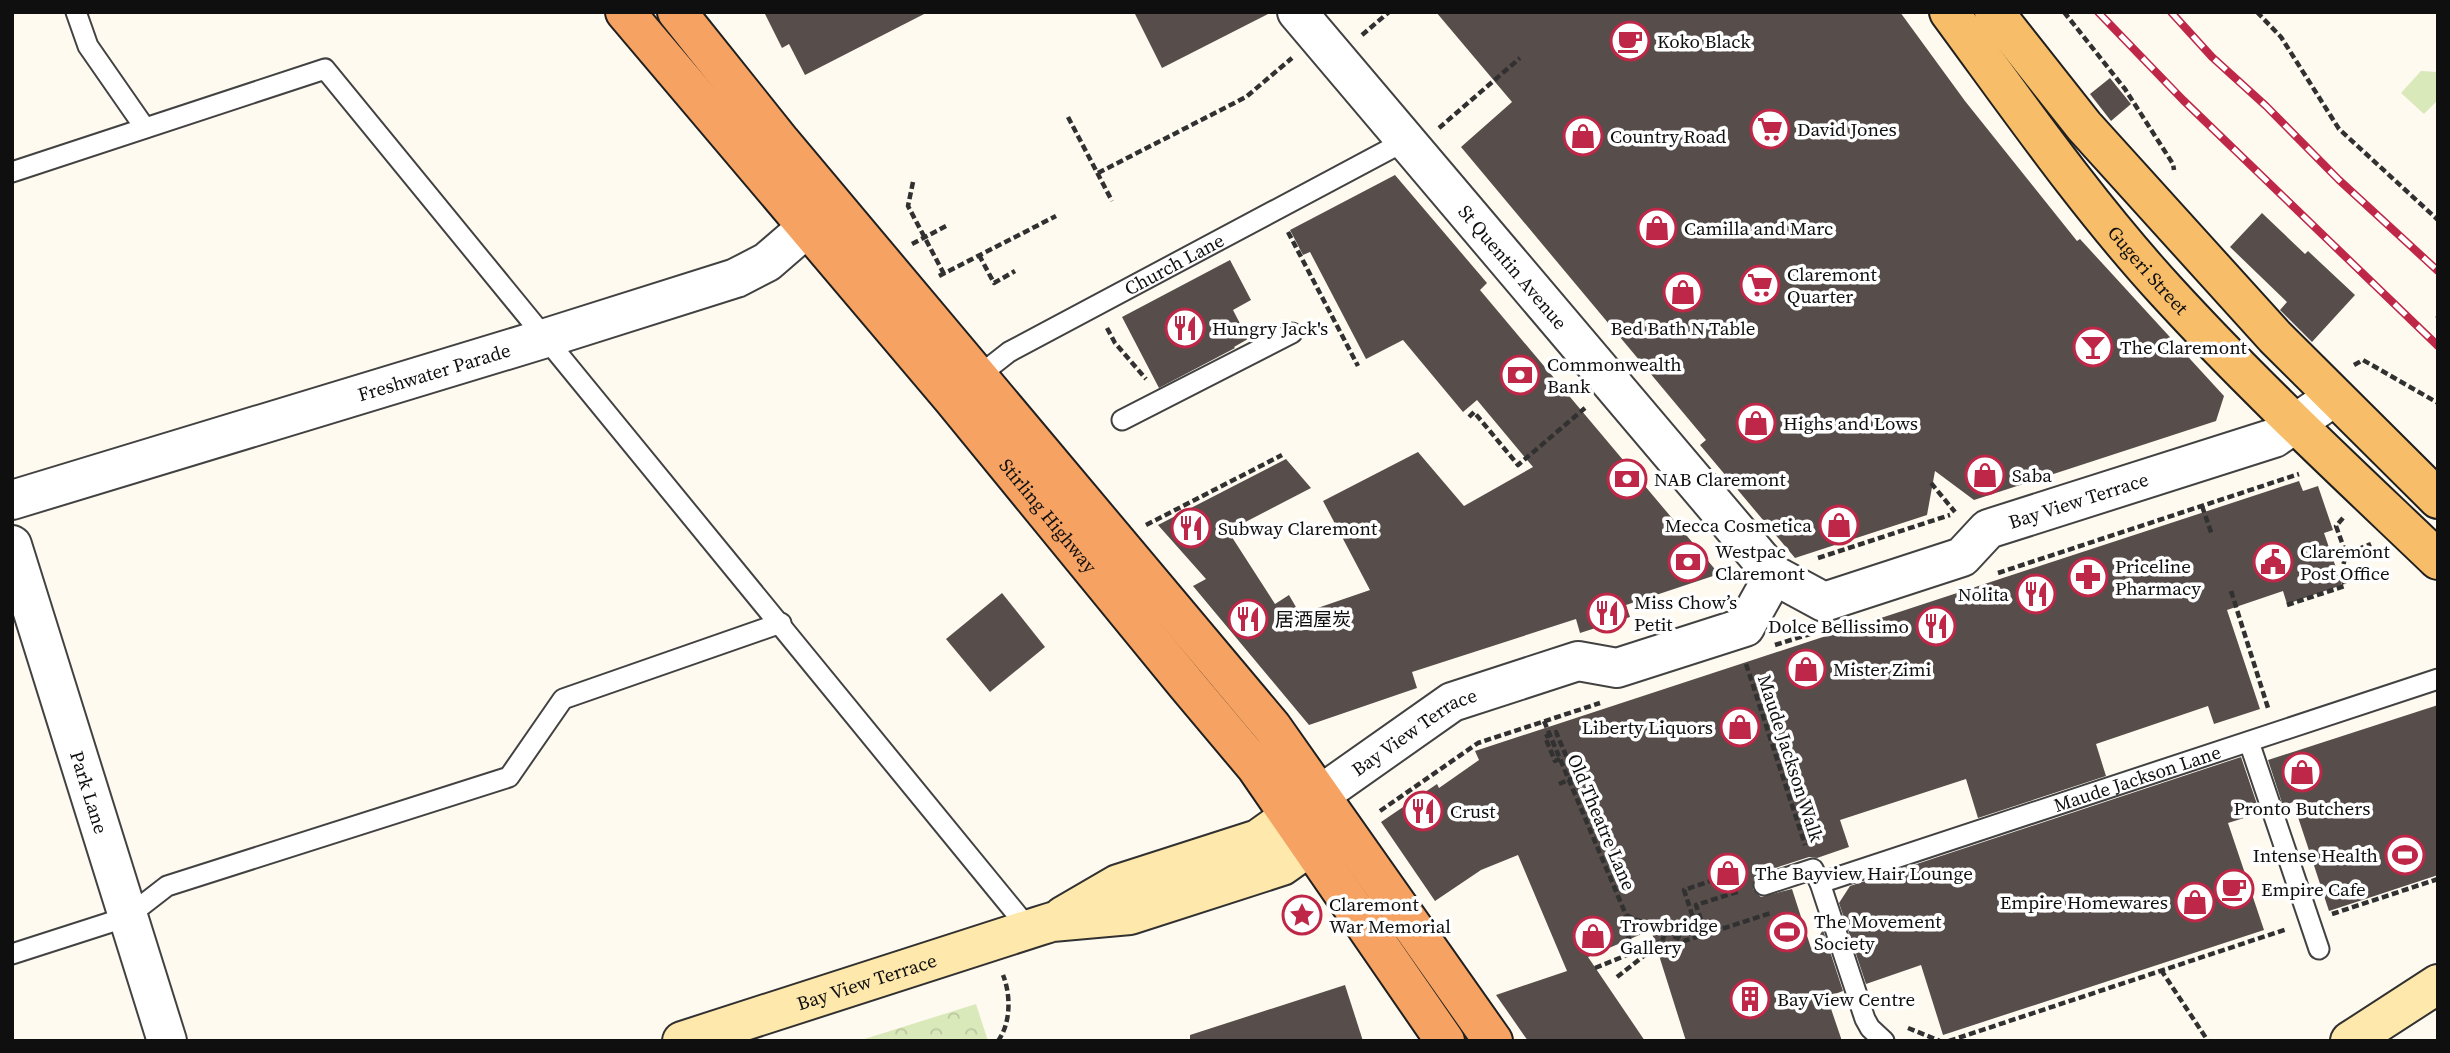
<svg xmlns="http://www.w3.org/2000/svg" width="2450" height="1053" font-family="'Source Serif 4','Noto Sans SC',serif">
<style>
.grass{fill:#dae9ba}
.park{fill:url(#park-crowns)}
.building{fill:#574e4b}
.lines{fill:none;stroke-linecap:round;stroke-linejoin:round}
.service-casing{stroke:#424242;stroke-width:23}
.minor-casing{stroke:#424242;stroke-width:42}
.secondary-casing{stroke:#313131;stroke-width:42}
.primary-casing{stroke:#202020;stroke-width:42}
.trunk-casing{stroke:#202020;stroke-width:42}
.path{stroke:#313131;stroke-width:4.5;stroke-dasharray:7 3.5;stroke-linecap:butt}
.service{stroke:#fff;stroke-width:19}
.minor{stroke:#fff;stroke-width:38}
.secondary{stroke:#fee8ac;stroke-width:38}
.primary{stroke:#f7bd68;stroke-width:38}
.trunk{stroke:#f5a262;stroke-width:38}
.rail-casing{stroke:#be2747;stroke-width:8}
.rail{stroke:#fff;stroke-width:5;stroke-dasharray:16;stroke-linecap:butt}
.labels{text-anchor:middle;dominant-baseline:central;stroke-width:7;stroke-linejoin:round;paint-order:stroke}
.poi-label{font-size:19px;fill:#0f0f0f;stroke:#fff;text-anchor:start}
.street-label{font-size:19px;fill:#0f0f0f;stroke:#fff}
</style>
<defs>
<pattern id="park-crowns" width="20" height="18" patternUnits="userSpaceOnUse" patternTransform="scale(1.75)"><rect width="20" height="18" fill="#dae9ba"/><path d="M2 6a3 3 0 1 1 6 0M12 15a3 3 0 1 1 6 0" fill="none" stroke="#bac79f"/></pattern>
</defs>
<rect width="100%" height="100%" fill="#fffaf0"/>
<path class="grass" d="M2421 71 2438 72V100L2424 114 2401 93Z"/>
<path class="park" d="M976 1004 988 1041H858Z"/>
<g class="building">
<path d="M764 12H928L805 75 789 44 782 48Z"/>
<path d="M1134 12H1272L1162 68Z"/>
<path d="M1436 12H1900L1965 101 2077 241 2080 239 2224 396 2216 421 1974 500 1935 471 1927 515 1795 558 1700 445 1706 440 1461 147 1512 102Z"/>
<path d="M2110 78 2131 104 2111 121 2090 94Z"/>
<path d="M1395 175 1487 283 1480 290 1719 574 1626 605 1630 617 1580 633 1576 619 1412 672 1417 688 1309 725 1193 586 1206 579 1158 525 1286 459 1311 488 1228 531 1275 604 1289 595 1300 614 1370 590 1323 501 1418 452 1464 506 1533 467 1477 400 1463 412 1403 340 1366 359 1310 252 1303 255 1290 230Z"/>
<path d="M2262 213 2305 254 2308 251 2355 295 2312 342 2280 310 2287 302 2230 247Z"/>
<path d="M1230 260 1251 300 1233 310 1248 339 1234 347 1235 348 1159 388 1122 317Z"/>
<path d="M2299 481 2303 491 2318 486 2333 530 2324 533 2342 585 2287 604 2283 591 2227 610 2260 709 2214 724 2208 706 2096 744 2106 776 1978 818 1966 779 1840 820 1849 847 1817 858 1809 857 1760 873 1754 877 1753 889 1761 897 1792 889 1811 948 1823 930 1843 991 1827 997 1842 1041H1686L1651 930 1588 957 1645 1041H1528L1496 995 1567 971 1518 855 1481 870 1435 901 1381 822 1437 784 1439 788 1479 760 1475 751Z"/>
<path d="M1002 593 1045 647 990 692 946 639Z"/>
<path d="M2438 705V875L2329 911 2293 802 2283 806 2268 760Z"/>
<path d="M2241 757 2260 813 2228 823 2264 930 1943 1035 1921 965 1866 984 1839 903 1850 886Z"/>
<path d="M1345 985 1363 1041H1190V1035Z"/>
</g>
<g class="lines">
<defs>
<g id="service">
<path d="M76 12 88 46 145 128"/>
<path d="M12 172 325 69 1029 929"/>
<path id="s1" d="M972 381 1009 352 1405 141"/>
<path d="M1122 420 1292 333"/>
<path d="M2249 742 2319 949"/>
<path id="s2" d="M1820 883 2438 679"/>
<path d="M1764 885 1813 869 1820 883 1865 1019 1870 1028 1884 1041"/>
<path d="M12 954 127 917 167 886 509 777 563 699 781 623"/>
</g>
<g id="minor">
<path id="s3" d="M1297 12 1774 575 1824 602 1962 557 1988 529 2274 438 2334 397"/>
<path id="s4" d="M12 500 546 338 736 278 767 262 832 206"/>
<path id="s5" d="M12 545 167 1041"/>
<path id="s6" d="M1320 795 1452 702 1578 661 1617 668 1745 627 1774 575"/>
</g>
<g id="secondary">
<path d="M1063 916 1118 884 1258 839 1317 797"/>
<path id="s7" d="M682 1041 1039 926 1052 922 1130 915 1282 866 1337 827"/>
<path d="M2350 1041 2438 984"/>
</g>
<g id="primary">
<path id="s8" d="M1949 12C2019 107 2087 205 2167 292 2253 386 2346 472 2438 560"/>
<path d="M1994 12 2084 126 2275 337 2438 499"/>
</g>
<g id="trunk">
<path id="s9" d="M625 12 952 398 1187 685 1256 767 1445 1041"/>
<path d="M677 12 781 142 1272 727 1493 1041"/>
</g>
</defs>
<use href="#service" class="service-casing"/>
<use href="#minor" class="minor-casing"/>
<use href="#secondary" class="secondary-casing"/>
<use href="#primary" class="primary-casing"/>
<use href="#trunk" class="trunk-casing"/>
<g class="path">
<path d="M2064 12 2125 89 2173 164 2174 170"/>
<path d="M2257 12 2281 37 2339 129 2438 220"/>
<path d="M1362 35 1389 12"/>
<path d="M1068 117 1112 201"/>
<path d="M1439 128 1520 58"/>
<path d="M1098 173 1246 97 1292 58"/>
<path d="M913 182 908 206 944 274"/>
<path d="M1288 232 1358 366"/>
<path d="M912 244 946 226"/>
<path d="M979 255 994 283 1015 271"/>
<path d="M939 276 1056 216"/>
<path d="M2438 316V318"/>
<path d="M1107 328 1115 343 1146 379"/>
<path d="M2354 365 2363 360 2438 403"/>
<path d="M1469 417 1474 412 1518 465 1585 408"/>
<path d="M1931 483 1955 512"/>
<path d="M2202 506 2212 535"/>
<path d="M2343 518 2336 526 2346 554 2371 544"/>
<path d="M1146 525 1282 455"/>
<path d="M1818 558 1950 515"/>
<path d="M1998 573 2299 474"/>
<path d="M2231 591 2268 708"/>
<path d="M2287 605 2345 586 2341 574 2346 554"/>
<path d="M1775 645 1810 634"/>
<path d="M1746 664 1805 845"/>
<path d="M1544 721 1626 915 1684 941 1771 913"/>
<path d="M1560 759 1555 761 1545 737 1556 732 1594 822 1600 819"/>
<path d="M1559 784 1575 777"/>
<path d="M1380 811 1478 743 1600 703"/>
<path d="M2332 914 2438 879"/>
<path d="M1626 915V931L1634 952"/>
<path d="M1699 936 1684 890 1743 870"/>
<path d="M1678 938 1684 926 1701 920 1696 905 1740 891"/>
<path d="M1595 968 1662 941"/>
<path d="M2161 970 2208 1041"/>
<path d="M1617 977 1645 955 1664 947 1662 941 1666 932"/>
<path d="M1908 1028 1940 1041"/>
<path d="M998 1041C1011 1023 1011 995 1003 975"/>
<path d="M1949 1041 2287 929"/>
</g>
<use href="#service" class="service"/>
<use href="#minor" class="minor"/>
<use href="#secondary" class="secondary"/>
<use href="#primary" class="primary"/>
<use href="#trunk" class="trunk"/>
<defs>
<g id="rail">
<path d="M2098 12 2183 100 2438 346"/>
<path d="M2171 12 2212 57 2266 106 2339 180 2438 271"/>
</g>
</defs>
<use href="#rail" class="rail-casing"/>
<use href="#rail" class="rail"/>
</g>
<defs>
<symbol id="cafe-ring" viewBox="-11 -11 22 22"><circle r="9.5" fill="#fff" stroke="#be2747" stroke-width="1.5"/><path d="M-5.5-4.5H6V0H3Q3 3.5 0 3.5H-2.5Q-5.5 3.5-5.5 0ZM3-3.2v2h1.7v-2ZM-6 4.5H4V6H-6Z" fill="#be2747"/></symbol>
<symbol id="supermarket-ring" viewBox="-11 -11 22 22"><circle r="9.5" fill="#fff" stroke="#be2747" stroke-width="1.5"/><path d="M-6-5.5h2.5l.6 2H6L4.5 2H-2.5L-4.4-4H-6ZM-1.5 3.2a1.3 1.3 0 1 0 .1 0ZM3 3.2a1.3 1.3 0 1 0 .1 0Z" fill="#be2747"/></symbol>
<symbol id="shop-ring" viewBox="-11 -11 22 22"><circle r="9.5" fill="#fff" stroke="#be2747" stroke-width="1.5"/><path d="M-5-2.5h2.3a2.7 3.5 0 0 1 5.4 0H5L5.5 6h-11ZM-1.5-2.5h3a1.5 2.3 0 0 0-3 0Z" fill="#be2747"/></symbol>
<symbol id="restaurant-ring" viewBox="-11 -11 22 22"><circle r="9.5" fill="#fff" stroke="#be2747" stroke-width="1.5"/><path d="M-5-6h1v4h1v-4h1v4h1v-4h1v5L-1.5 .5V6h-2V.5L-5-1ZM5-6V6H3V1.5H1.5Q1.5-4 5-6Z" fill="#be2747"/></symbol>
<symbol id="bar-ring" viewBox="-11 -11 22 22"><circle r="9.5" fill="#fff" stroke="#be2747" stroke-width="1.5"/><path d="M-6-5H6L.8 .8V4.5H3.5V6h-7V4.5H-.8V.8Z" fill="#be2747"/></symbol>
<symbol id="bank-ring" viewBox="-11 -11 22 22"><circle r="9.5" fill="#fff" stroke="#be2747" stroke-width="1.5"/><path d="M-6-4H6V4H-6ZM0-2.3a2.3 2.3 0 1 0 0 4.6a2.3 2.3 0 1 0 0-4.6Z" fill="#be2747"/></symbol>
<symbol id="civic-ring" viewBox="-11 -11 22 22"><circle r="9.5" fill="#fff" stroke="#be2747" stroke-width="1.5"/><path d="M-.6-6.5H3V-4.5H.6V-3L4-1V1h2V6H-6V1h2V-1L-.6-3ZM-1.2 2.5V6h2.4V2.5Z" fill="#be2747"/></symbol>
<symbol id="pharmacy-ring" viewBox="-11 -11 22 22"><circle r="9.5" fill="#fff" stroke="#be2747" stroke-width="1.5"/><path d="M-2-6h4v4h4v4h-4v4h-4v-4h-4v-4h4Z" fill="#be2747"/></symbol>
<symbol id="stadium-ring" viewBox="-11 -11 22 22"><circle r="9.5" fill="#fff" stroke="#be2747" stroke-width="1.5"/><path d="M0-5a6.5 5 0 1 0 0 10a6.5 5 0 1 0 0-10ZM-3.5-1.8h7v3.6h-7Z" fill="#be2747"/></symbol>
<symbol id="sight-ring" viewBox="-11 -11 22 22"><circle r="9.5" fill="#fff" stroke="#be2747" stroke-width="1.5"/><path d="M0-6L1.8-2.2L6-1.7L2.9 1.2L3.7 5.4L0 3.3L-3.7 5.4L-2.9 1.2L-6-1.7L-1.8-2.2Z" fill="#be2747"/></symbol>
<symbol id="building-ring" viewBox="-11 -11 22 22"><circle r="9.5" fill="#fff" stroke="#be2747" stroke-width="1.5"/><path d="M-4-6H4V6H1V3H-1V6H-4ZM-2.5-4.3h1.7v1.8h-1.7ZM.8-4.3h1.7v1.8H.8ZM-2.5-1h1.7V.8h-1.7ZM.8-1h1.7V.8H.8Z" fill="#be2747"/></symbol>
</defs>
<g fill-rule="evenodd">
<use href="#cafe-ring" x="1608" y="19" width="44" height="44"/>
<use href="#supermarket-ring" x="1748" y="107" width="44" height="44"/>
<use href="#shop-ring" x="1561" y="114" width="44" height="44"/>
<use href="#shop-ring" x="1635" y="206" width="44" height="44"/>
<use href="#supermarket-ring" x="1738" y="263" width="44" height="44"/>
<use href="#shop-ring" x="1661" y="270" width="44" height="44"/>
<use href="#restaurant-ring" x="1163" y="306" width="44" height="44"/>
<use href="#bar-ring" x="2071" y="325" width="44" height="44"/>
<use href="#bank-ring" x="1498" y="353" width="44" height="44"/>
<use href="#shop-ring" x="1734" y="401" width="44" height="44"/>
<use href="#shop-ring" x="1963" y="453" width="44" height="44"/>
<use href="#bank-ring" x="1605" y="457" width="44" height="44"/>
<use href="#shop-ring" x="1817" y="503" width="44" height="44"/>
<use href="#restaurant-ring" x="1169" y="506" width="44" height="44"/>
<use href="#bank-ring" x="1666" y="540" width="44" height="44"/>
<use href="#civic-ring" x="2251" y="540" width="44" height="44"/>
<use href="#pharmacy-ring" x="2066" y="555" width="44" height="44"/>
<use href="#restaurant-ring" x="2014" y="572" width="44" height="44"/>
<use href="#restaurant-ring" x="1585" y="591" width="44" height="44"/>
<use href="#restaurant-ring" x="1226" y="597" width="44" height="44"/>
<use href="#restaurant-ring" x="1914" y="604" width="44" height="44"/>
<use href="#shop-ring" x="1784" y="647" width="44" height="44"/>
<use href="#shop-ring" x="1718" y="705" width="44" height="44"/>
<use href="#shop-ring" x="2280" y="750" width="44" height="44"/>
<use href="#restaurant-ring" x="1401" y="789" width="44" height="44"/>
<use href="#stadium-ring" x="2383" y="833" width="44" height="44"/>
<use href="#shop-ring" x="1706" y="851" width="44" height="44"/>
<use href="#cafe-ring" x="2212" y="867" width="44" height="44"/>
<use href="#shop-ring" x="2173" y="880" width="44" height="44"/>
<use href="#sight-ring" x="1280" y="893" width="44" height="44"/>
<use href="#stadium-ring" x="1765" y="910" width="44" height="44"/>
<use href="#shop-ring" x="1571" y="914" width="44" height="44"/>
<use href="#building-ring" x="1728" y="977" width="44" height="44"/>
</g>
<g class="labels">
<g class="poi-label">
<text x="1657" y="41">Koko Black</text>
<text x="1797" y="129">David Jones</text>
<text x="1610" y="136">Country Road</text>
<text x="1684" y="228">Camilla and Marc</text>
<text x="1787" y="274">Claremont<tspan x="1787" dy="22">Quarter</tspan></text>
<text x="1212" y="328">Hungry Jack's</text>
<text x="1683" y="328" text-anchor="middle">Bed Bath N Table</text>
<text x="2120" y="347">The Claremont</text>
<text x="1547" y="364">Commonwealth<tspan x="1547" dy="22">Bank</tspan></text>
<text x="1783" y="423">Highs and Lows</text>
<text x="2012" y="475">Saba</text>
<text x="1654" y="479">NAB Claremont</text>
<text x="1812" y="525" text-anchor="end">Mecca Cosmetica</text>
<text x="1218" y="528">Subway Claremont</text>
<text x="1715" y="551">Westpac<tspan x="1715" dy="22">Claremont</tspan></text>
<text x="2300" y="551">Claremont<tspan x="2300" dy="22">Post Office</tspan></text>
<text x="2115" y="566">Priceline<tspan x="2115" dy="22">Pharmacy</tspan></text>
<text x="2009" y="594" text-anchor="end">Nolita</text>
<text x="1634" y="602">Miss Chow’s<tspan x="1634" dy="22">Petit</tspan></text>
<text x="1275" y="619">居酒屋炭</text>
<text x="1909" y="626" text-anchor="end">Dolce Bellissimo</text>
<text x="1833" y="669">Mister Zimi</text>
<text x="1713" y="727" text-anchor="end">Liberty Liquors</text>
<text x="2302" y="808" text-anchor="middle">Pronto Butchers</text>
<text x="1450" y="811">Crust</text>
<text x="2378" y="855" text-anchor="end">Intense Health</text>
<text x="1755" y="873">The Bayview Hair Lounge</text>
<text x="2261" y="889">Empire Cafe</text>
<text x="2168" y="902" text-anchor="end">Empire Homewares</text>
<text x="1329" y="904">Claremont<tspan x="1329" dy="22">War Memorial</tspan></text>
<text x="1814" y="921">The Movement<tspan x="1814" dy="22">Society</tspan></text>
<text x="1620" y="925">Trowbridge<tspan x="1620" dy="22">Gallery</tspan></text>
<text x="1777" y="999">Bay View Centre</text>
</g>
<g class="street-label">
<text stroke="none"><textPath href="#s1" startOffset="234">Church Lane</textPath></text>
<text stroke="none"><textPath href="#s3" startOffset="334">St Quentin Avenue</textPath></text>
<text stroke="none"><textPath href="#s8" startOffset="326">Gugeri Street</textPath></text>
<text stroke="none"><textPath href="#s4" startOffset="441">Freshwater Parade</textPath></text>
<text stroke="none"><textPath href="#s3" startOffset="1073">Bay View Terrace</textPath></text>
<text stroke="none"><textPath href="#s9" startOffset="658">Stirling Highway</textPath></text>
<text stroke="none"><textPath href="#s6" startOffset="114">Bay View Terrace</textPath></text>
<text transform="translate(1791 758) rotate(72)">Maude Jackson Walk</text>
<text stroke="none"><textPath href="#s2" startOffset="334">Maude Jackson Lane</textPath></text>
<text stroke="none"><textPath href="#s5" startOffset="259">Park Lane</textPath></text>
<text transform="translate(1602 822) rotate(67)">Old Theatre Lane</text>
<text stroke="none"><textPath href="#s7" startOffset="194">Bay View Terrace</textPath></text>
</g>
</g>
<rect width="2450" height="1053" fill="none" stroke="#0f0f0f" stroke-width="28"/>
</svg>
